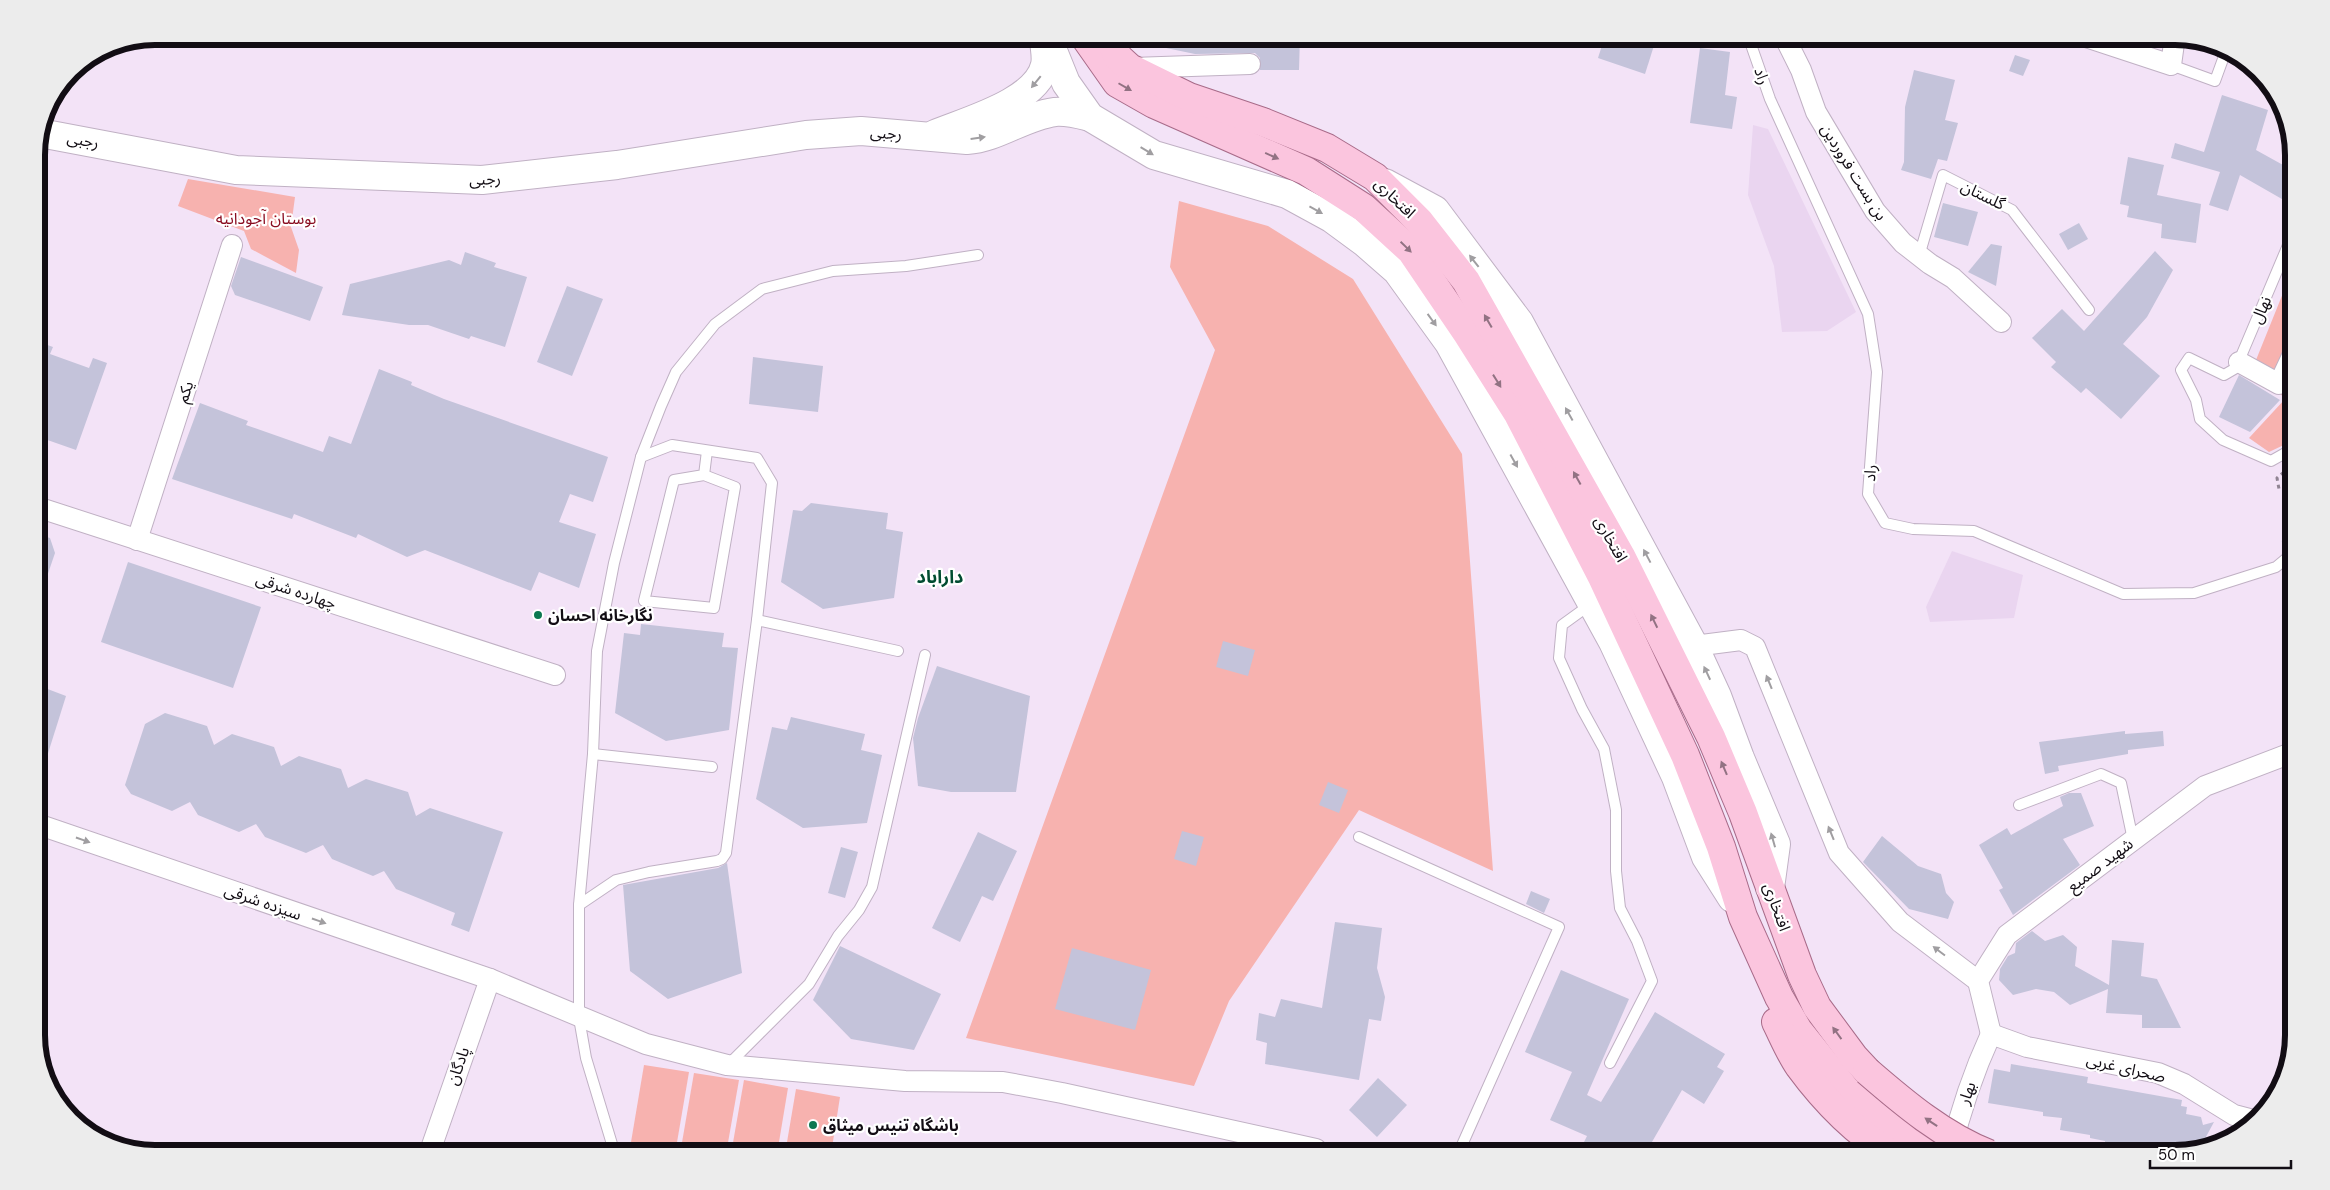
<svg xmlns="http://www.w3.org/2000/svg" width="2330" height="1190" font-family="'DM Sans','Noto Sans Arabic',sans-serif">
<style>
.built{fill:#ead5f0}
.green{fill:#f7b2af}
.building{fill:#c4c3da}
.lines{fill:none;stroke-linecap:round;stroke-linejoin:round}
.lane-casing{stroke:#c0b1c4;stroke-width:12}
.street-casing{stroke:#c0b1c4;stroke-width:22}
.secondary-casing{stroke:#c0b1c4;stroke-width:30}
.primary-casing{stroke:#a86b89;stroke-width:30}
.path{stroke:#908493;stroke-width:3;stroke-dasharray:4 4;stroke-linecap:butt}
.lane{stroke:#fff;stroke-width:10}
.street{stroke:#fff;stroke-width:20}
.secondary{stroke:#fff;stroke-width:28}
.primary{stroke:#fbc5de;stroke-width:28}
.primary-bridge-casing{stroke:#a86b89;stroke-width:30;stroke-linecap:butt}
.primary-bridge{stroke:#fbc5de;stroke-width:28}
.oneway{fill:#a09ea1}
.oneway2{fill:#927283}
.poi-dot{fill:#0c7851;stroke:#fff;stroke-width:2}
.labels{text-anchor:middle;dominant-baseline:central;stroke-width:4.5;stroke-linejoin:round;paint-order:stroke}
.street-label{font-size:16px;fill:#120d14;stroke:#fff}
.park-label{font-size:16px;fill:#890d20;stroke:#fff}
.poi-label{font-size:16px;font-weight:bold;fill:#120d14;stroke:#fff;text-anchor:start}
.neighbourhood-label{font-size:18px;font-weight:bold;fill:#014c32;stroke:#fff}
.rim{fill:none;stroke:#120d14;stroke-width:6}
</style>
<rect width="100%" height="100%" fill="#f3e3f7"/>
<g class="built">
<path d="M1753 125 1768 129 1856 312 1827 331 1782 332 1774 266 1748 195Z"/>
<path d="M1952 551 2023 575 2014 618 1930 622 1926 607Z"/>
</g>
<g class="green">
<path d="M188 179 295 197 291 227 299 250 296 273 251 249 244 231 178 206Z"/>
<path d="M1179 201 1268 226 1353 279 1462 454 1493 871 1359 810 1229 1001 1194 1086 966 1038 1215 350 1170 267Z"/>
<path d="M2294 266V440L2269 452 2249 438 2285 399 2254 365Z"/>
<path d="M644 1065 689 1072 675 1154H629Z"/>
<path d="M694 1073 739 1080 726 1154H680Z"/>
<path d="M744 1080 788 1088 777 1154H731Z"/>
<path d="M796 1089 840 1097 831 1154H785Z"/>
</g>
<g class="building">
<path d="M1143 36H1300L1299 70H1260V58L1255 53 1195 54 1142 43Z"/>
<path d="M1605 36H1657L1645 74 1598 58Z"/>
<path d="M1700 48 1730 52 1725 95 1737 97 1732 129 1690 123Z"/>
<path d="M2015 55 2030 60 2023 76 2009 71Z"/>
<path d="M1914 70 1955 80 1945 120 1958 123 1947 161 1938 159 1931 179 1901 170 1904 162 1905 107Z"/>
<path d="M2222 95 2268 110 2256 150 2294 171V206L2240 175 2228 211 2209 205 2220 172 2171 158 2175 143 2204 152Z"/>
<path d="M2128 157 2164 165 2157 195 2201 204 2196 243 2161 238 2162 224 2127 217 2129 206 2120 204Z"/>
<path d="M1943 203 1978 212 1968 246 1934 237Z"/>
<path d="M2079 223 2088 239 2068 250 2059 234Z"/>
<path d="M1991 244 2002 246 1996 286 1968 272Z"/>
<path d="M2155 251 2173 270 2147 317 2123 344 2160 376 2121 419 2086 388 2081 393 2051 367 2056 362 2032 338 2062 309 2084 331Z"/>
<path d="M465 252 496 263 494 267 527 277 505 347 471 336 469 339 428 325H409L342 315 350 284 449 260 461 265Z"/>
<path d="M241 257 323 287 310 321 235 295 231 286Z"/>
<path d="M567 286 603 299 572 376 537 362Z"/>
<path d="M36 341 53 347 50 354 89 368 93 358 107 363 76 450 36 436Z"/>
<path d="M753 357 823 366 818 412 749 404Z"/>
<path d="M379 369 412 382 411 385 444 399 608 457 593 502 570 494 559 522 596 534 579 588 539 572 531 591 425 550 407 557 358 534 356 538 294 514 292 519 172 479 200 403 248 421 246 425 323 452 329 436 351 444Z"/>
<path d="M2239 375 2280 400 2250 432 2219 417Z"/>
<path d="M811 503 888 513 886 529 903 532 894 598 823 609 781 582 793 510 802 511Z"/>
<path d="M37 534 50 538 55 553 39 600 37 599Z"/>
<path d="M128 562 261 607 233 688 101 642Z"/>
<path d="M641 624 724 633 722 647 738 648 729 730 666 741 615 713 624 633 640 635Z"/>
<path d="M1223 641 1255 650 1248 676 1216 667Z"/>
<path d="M937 666 1030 696 1016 792H951L918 786 913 738 918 718Z"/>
<path d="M37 685 66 696 40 779H37Z"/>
<path d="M165 713 207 726 214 745 232 734 274 747 281 766 299 756 341 769 348 788 366 779 408 792 416 816 430 808 503 832 469 932 451 925 455 913 396 889 384 871 373 876 332 859 323 845 306 853 265 837 256 824 239 832 198 815 190 802 172 811 131 794 125 785 145 724Z"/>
<path d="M791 717 865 734 861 750 882 755 867 823 803 828 756 799 772 727 787 730Z"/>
<path d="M2125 731V734L2163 731 2164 746 2128 750V754L2058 766 2059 771 2045 774 2039 742Z"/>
<path d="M1328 782 1348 790 1339 813 1319 805Z"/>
<path d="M2069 793H2081L2094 826 2063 839 2080 865 2013 915 1999 890 2003 888 1979 845 2007 828 2011 835 2063 806 2060 797Z"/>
<path d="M1182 831 1204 837 1196 866 1174 859Z"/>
<path d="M978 832 1017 851 993 901 982 896 960 942 932 928Z"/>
<path d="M1882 836 1918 866 1941 874 1946 893 1954 902 1948 919 1909 909 1863 862Z"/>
<path d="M841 847 858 852 845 898 828 893Z"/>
<path d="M727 863 742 973 668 999 630 971 623 885 718 868Z"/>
<path d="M1531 891 1550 899 1544 913 1526 904Z"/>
<path d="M1335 922 1382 928 1377 968 1385 997 1381 1021 1369 1019 1359 1080 1265 1064 1267 1043 1256 1040 1259 1013 1275 1017 1281 999 1322 1008Z"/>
<path d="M2032 931 2045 941 2063 935 2077 947 2075 966 2109 985 2112 940 2144 943 2141 976 2157 979 2181 1028H2142V1015L2106 1013 2108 989 2070 1005 2054 992 2036 989 2013 995 1999 980 2000 969 2008 956 2015 953 2016 943Z"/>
<path d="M840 946 941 994 914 1050 851 1039 813 1000Z"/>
<path d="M1072 948 1151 970 1135 1030 1055 1009Z"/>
<path d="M1561 970 1629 999 1587 1095 1601 1102 1655 1012 1725 1054 1717 1067 1724 1071 1704 1104 1682 1090 1645 1154H1598L1582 1146 1587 1136 1550 1120 1572 1072 1525 1052Z"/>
<path d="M2011 1064 2088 1077 2087 1083 2182 1100 2181 1106 2187 1107 2186 1114 2201 1117 2203 1125 2214 1122 2201 1146 2175 1154H2152L2105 1144V1141L2090 1138V1135L2060 1130 2062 1118 2043 1116V1112L1988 1103 1994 1069 2010 1072Z"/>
<path d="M1378 1078 1407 1105 1377 1137 1349 1110Z"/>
</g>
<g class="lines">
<defs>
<g id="lane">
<path d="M1748 36 1770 99 1868 314 1877 372 1868 494 1885 523 1913 529 1974 531 2123 594 2194 593 2276 567 2294 552"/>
<path d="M2171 65 2215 81 2227 48"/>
<path d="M2294 231 2236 368 2224 375 2189 358 2181 370 2196 400 2200 419 2223 440 2271 461 2294 448"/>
<path d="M1919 256 1943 175 2012 210 2089 310"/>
<path d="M704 475 674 480 644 601 714 608 735 487 704 475 707 451"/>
<path d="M1591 604 1562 625 1559 658 1582 709 1604 749 1616 810V871L1620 908 1637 941 1652 981 1610 1063"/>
<path d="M757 620 898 651"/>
<path d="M593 754 712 767"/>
<path d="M2019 805 2101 774 2121 783 2133 840"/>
<path d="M1359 837 1559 927 1458 1154"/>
<path d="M579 905 616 880 649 872 717 861 722 859 726 853 757 620 772 483 757 458 672 445 641 457"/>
<path d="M728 1065 809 984 838 936 859 910 872 887 925 655"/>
<path d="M1316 1151V1149L1460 1151"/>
<path d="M615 1154 586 1058 579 1018V905L593 754 597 651 614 563 641 457 661 406 676 372 715 324 762 289 833 271 906 266 978 255"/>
</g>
<g id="street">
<path d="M1784 36 1801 70 1816 112 1875 211 1903 243 1930 264 1953 278 2001 322"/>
<path d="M2083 36 2171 65 2175 36"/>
<path d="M1132 68 1250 64"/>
<path d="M2239 362 2279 384 2294 352"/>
<path d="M37 507 555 675"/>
<path d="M137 540 232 245"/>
<path d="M1694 646 1741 640 1755 647 1839 853 1900 922 1978 981"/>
<path d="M37 824 490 979 646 1044 727 1065 905 1081 1003 1082 1062 1093 1316 1149"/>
<path d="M1991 1034 1978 981 2007 935 2205 786 2294 752"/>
<path d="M1991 1034 2027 1047 2158 1073 2184 1084 2234 1115 2253 1120"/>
<path d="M429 1154 490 979"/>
<path d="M1950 1154C1960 1112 1973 1073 1991 1034"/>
</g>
<g id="secondary">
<path d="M1047 36 1066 83 1090 117 1154 155 1287 194 1331 218 1365 243 1397 271 1449 343 1613 642 1676 777 1706 857 1732 898"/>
<path d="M40 133 236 170 482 180 617 165 806 135 861 131 967 140C998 138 1024 116 1055 112 1067 111 1078 114 1090 117"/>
<path d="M935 134C966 121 1037 102 1045 65 1047 57 1044 46 1044 38"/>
<path d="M1385 183 1435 210 1519 322 1694 646 1717 696 1740 758 1776 844 1770 888"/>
</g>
<g id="primary">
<path d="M1084 36 1117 83 1154 104 1306 171 1364 208 1411 251 1468 335 1518 414 1602 577 1685 755 1721 847 1743 917 1779 997 1798 1030 1846 1090 1875 1115 1931 1154"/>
<path d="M1109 36 1118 57 1130 68 1189 97 1263 122 1327 148 1375 177 1420 222 1466 281 1621 556 1711 737 1743 813 1802 975 1817 1007 1854 1057 1867 1071"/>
<path d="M1776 1022C1783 1036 1790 1053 1799 1066 1824 1100 1855 1132 1891 1154"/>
</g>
</defs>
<use href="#lane" class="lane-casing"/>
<use href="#street" class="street-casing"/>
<use href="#secondary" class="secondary-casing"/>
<use href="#primary" class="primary-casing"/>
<g class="path">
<path d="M2284 472 2277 478 2279 489H2294"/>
<path d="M2283 542 2294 526"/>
</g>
<use href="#lane" class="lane"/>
<use href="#street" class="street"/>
<use href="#secondary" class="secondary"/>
<use href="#primary" class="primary"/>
<defs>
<path id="primary-bridge" d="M1867 1071C1904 1103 1943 1136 1989 1154"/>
</defs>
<use href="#primary-bridge" class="primary-bridge-casing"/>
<use href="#primary-bridge" class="primary-bridge"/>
</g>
<defs><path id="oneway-solid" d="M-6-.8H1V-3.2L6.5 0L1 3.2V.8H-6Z" transform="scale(1.25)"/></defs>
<g class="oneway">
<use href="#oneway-solid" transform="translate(1036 82) rotate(129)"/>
<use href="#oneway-solid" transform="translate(978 138) rotate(-8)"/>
<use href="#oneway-solid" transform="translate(1147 151) rotate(31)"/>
<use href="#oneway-solid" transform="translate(1316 210) rotate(29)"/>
<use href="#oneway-solid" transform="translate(1474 261) rotate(-128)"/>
<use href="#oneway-solid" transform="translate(1432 320) rotate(54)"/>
<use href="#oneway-solid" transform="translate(1569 414) rotate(-119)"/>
<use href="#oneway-solid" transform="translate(1514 461) rotate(61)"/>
<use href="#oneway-solid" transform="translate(1647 556) rotate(-118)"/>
<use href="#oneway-solid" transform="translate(1707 673) rotate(-115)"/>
<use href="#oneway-solid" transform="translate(1769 682) rotate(-112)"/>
<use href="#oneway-solid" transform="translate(1831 833) rotate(-112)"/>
<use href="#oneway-solid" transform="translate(83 840) rotate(19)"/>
<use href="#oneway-solid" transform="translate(1773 840) rotate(-106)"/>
<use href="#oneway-solid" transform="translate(319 921) rotate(19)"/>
<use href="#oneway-solid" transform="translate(1939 951) rotate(-143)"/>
</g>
<g class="oneway2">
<use href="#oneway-solid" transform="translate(1125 87) rotate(30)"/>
<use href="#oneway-solid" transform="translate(1272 156) rotate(24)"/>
<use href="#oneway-solid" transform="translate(1406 247) rotate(44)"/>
<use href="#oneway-solid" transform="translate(1488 321) rotate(-120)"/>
<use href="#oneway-solid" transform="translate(1497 381) rotate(58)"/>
<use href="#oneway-solid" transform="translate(1577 478) rotate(-119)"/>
<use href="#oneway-solid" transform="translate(1654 621) rotate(-116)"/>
<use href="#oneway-solid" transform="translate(1724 768) rotate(-113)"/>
<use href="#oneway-solid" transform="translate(1837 1033) rotate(-126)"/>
<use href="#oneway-solid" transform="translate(1931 1122) rotate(-146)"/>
</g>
<g class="poi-dot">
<circle cx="538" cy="615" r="5"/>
<circle cx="813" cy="1125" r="5"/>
</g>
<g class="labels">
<g class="street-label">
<text transform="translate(1762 76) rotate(71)">راد</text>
<text transform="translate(886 133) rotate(4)">رجبی</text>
<text transform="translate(83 140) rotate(10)">رجبی</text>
<text transform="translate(1854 172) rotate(58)">بن بست فروردین</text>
<text transform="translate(485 179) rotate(-3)">رجبی</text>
<text transform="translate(1983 195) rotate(26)">گلستان</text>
<text transform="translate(1395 198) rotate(44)">افتخاری</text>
<text transform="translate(2261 310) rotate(-67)">نهال</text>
<text transform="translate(185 392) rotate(-72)">یکم</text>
<text transform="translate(1870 473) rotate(-86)">راد</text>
<text transform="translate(1611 539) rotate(61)">افتخاری</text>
<text transform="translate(296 591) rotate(18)">چهارده شرقی</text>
<text transform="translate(2100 865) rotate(-37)">شهید صمیع</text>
<text transform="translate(263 902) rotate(19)">سیزده شرقی</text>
<text transform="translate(1777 907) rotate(70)">افتخاری</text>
<text transform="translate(458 1066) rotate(-71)">پادگان</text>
<text transform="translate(2126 1068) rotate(13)">صحرای غربی</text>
<text transform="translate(1967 1093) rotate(-70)">بهار</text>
</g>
<g class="park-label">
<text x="266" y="218">بوستان آجودانیه</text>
</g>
<g class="poi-label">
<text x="548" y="615">نگارخانه احسان</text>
<text x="823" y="1125">باشگاه تنيس ميثاق</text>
</g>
<g class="neighbourhood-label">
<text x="940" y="577">داراباد</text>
</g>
</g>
<path d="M0 0H2330V1190H0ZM155 45H2175A110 110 0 0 1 2285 155V1035A110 110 0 0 1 2175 1145H155A110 110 0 0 1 45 1035V155A110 110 0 0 1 155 45Z" fill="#ececec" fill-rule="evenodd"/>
<path class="rim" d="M155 45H2175A110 110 0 0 1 2285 155V1035A110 110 0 0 1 2175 1145H155A110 110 0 0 1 45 1035V155A110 110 0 0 1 155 45Z"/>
<path d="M2150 1160v8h141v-8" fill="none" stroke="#120d14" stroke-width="2.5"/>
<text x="2158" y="1160" font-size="15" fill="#120d14" stroke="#ffffff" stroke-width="4" paint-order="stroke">50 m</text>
</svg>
